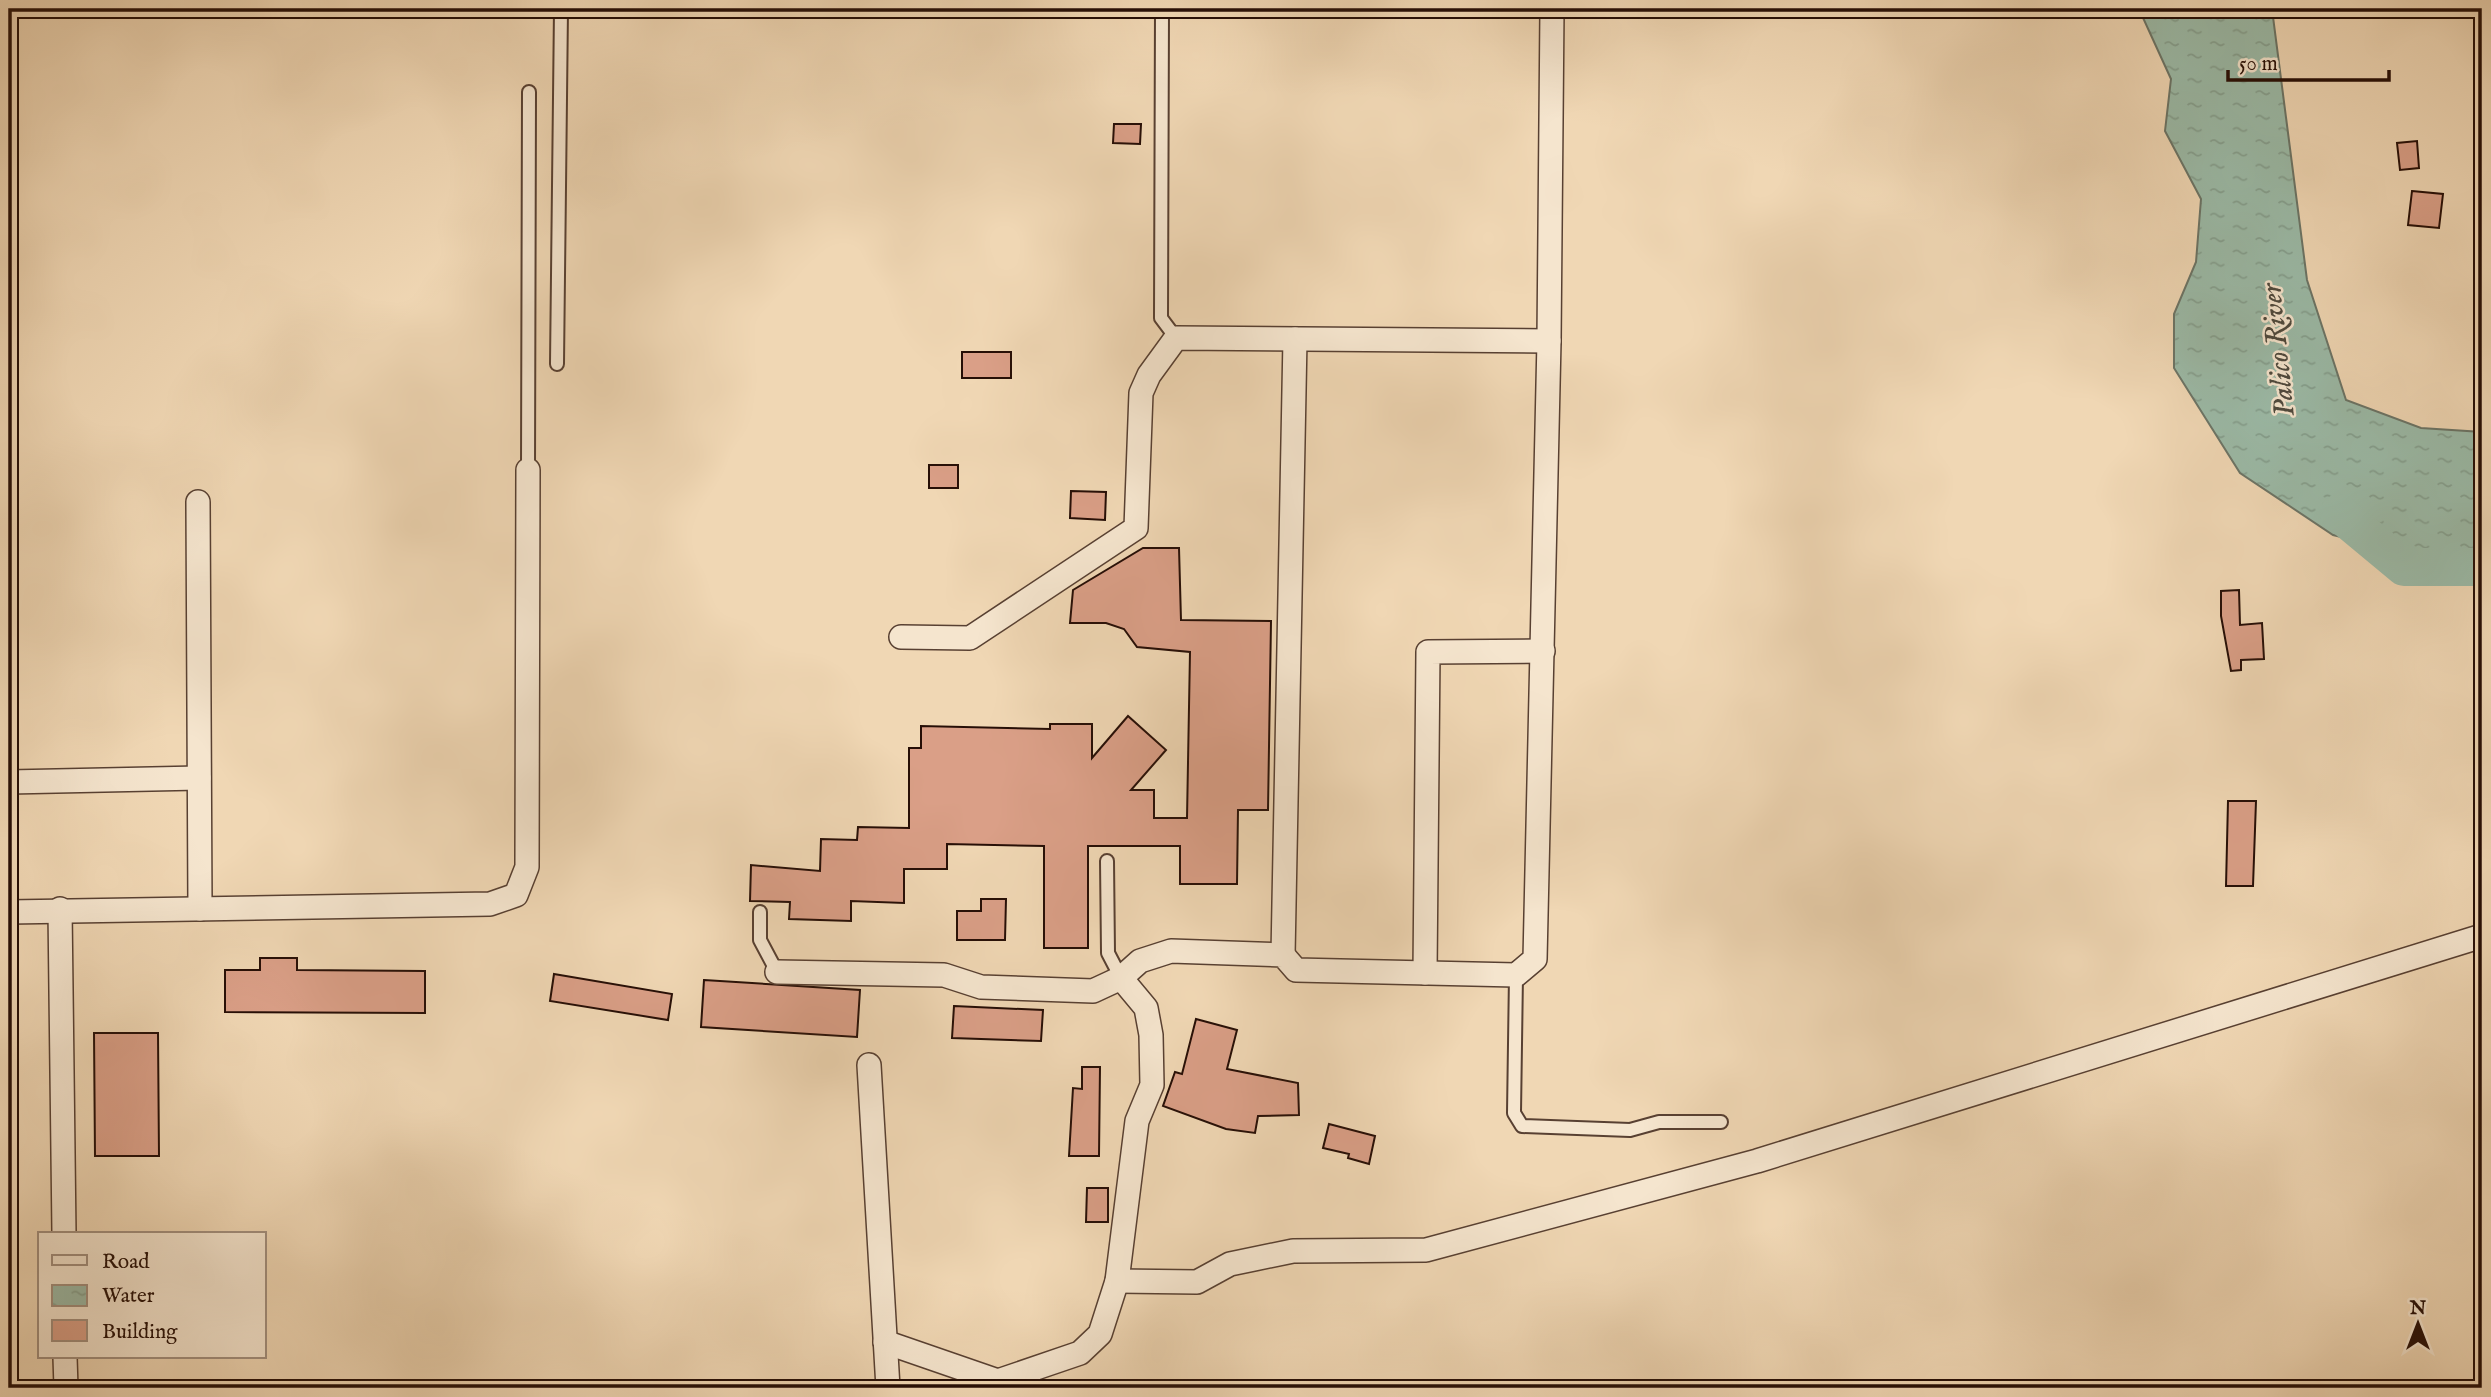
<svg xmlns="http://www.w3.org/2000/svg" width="2491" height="1397" font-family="'IM FELL English',serif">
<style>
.water{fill:url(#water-ripples);stroke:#6c7567;stroke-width:2}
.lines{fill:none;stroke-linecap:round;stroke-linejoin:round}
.river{stroke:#9bbaa7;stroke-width:38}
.building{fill:#da9f87;stroke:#260e06;stroke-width:2}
.lane-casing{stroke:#584032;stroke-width:16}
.street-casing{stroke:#584032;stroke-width:26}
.lane{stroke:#f5e5ce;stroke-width:12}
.street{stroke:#f5e5ce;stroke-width:23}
.labels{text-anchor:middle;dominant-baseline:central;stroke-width:5;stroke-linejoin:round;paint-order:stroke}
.water-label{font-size:30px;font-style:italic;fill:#4f4a3e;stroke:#f5e5ce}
</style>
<defs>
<pattern id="water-ripples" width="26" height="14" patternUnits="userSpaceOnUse" patternTransform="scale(1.75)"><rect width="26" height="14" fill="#9bbaa7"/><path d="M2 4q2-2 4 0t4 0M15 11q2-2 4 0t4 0" fill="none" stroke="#859f8e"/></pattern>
</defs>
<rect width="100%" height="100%" fill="#f0d7b4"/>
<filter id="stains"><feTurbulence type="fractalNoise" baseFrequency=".00286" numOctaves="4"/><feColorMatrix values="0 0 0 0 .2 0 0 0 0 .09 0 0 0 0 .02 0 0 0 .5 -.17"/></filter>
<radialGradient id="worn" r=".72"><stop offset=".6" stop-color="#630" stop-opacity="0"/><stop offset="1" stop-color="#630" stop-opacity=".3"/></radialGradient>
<path class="water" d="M2139 9H2272L2307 280 2346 400 2421 428 2482 432V571L2333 535 2240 473 2174 368V314L2196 262 2201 199 2165 131 2171 79Z"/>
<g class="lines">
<path class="river" d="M2339 513 2404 567H2482"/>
</g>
<g class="building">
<path d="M1114 124H1141L1140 144 1113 143Z"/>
<path d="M2417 141 2419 168 2400 170 2397 143Z"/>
<path d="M2412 191 2443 194 2439 228 2408 225Z"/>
<rect x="962" y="352" width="49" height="26"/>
<rect x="929" y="465" width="29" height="23"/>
<path d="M1071 491 1106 492 1105 520 1070 518Z"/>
<path d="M1143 548H1179L1181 620 1271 621 1268 810H1238L1237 884H1180V846H1088V948H1044V846L947 844V869H904V903L851 901V921L789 919 790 902 750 901 751 865 820 871 821 839 857 840 858 827 909 828V748H921V726L1050 729V724H1092V758L1128 716 1166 750 1131 790H1154V818H1187L1190 652 1137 647 1124 629 1106 623H1070L1073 590Z"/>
<path d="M2239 590 2240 625 2262 623 2264 659 2241 660V670L2231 671 2221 616V591Z"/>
<path d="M2228 801H2256L2253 886H2226Z"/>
<path d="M981 899H1006L1005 940H957V911H981Z"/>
<path d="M260 958H297V970L425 971V1013L225 1012V970H260Z"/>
<path d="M554 974 672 994 668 1020 550 1001Z"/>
<path d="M704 980 860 990 857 1037 701 1027Z"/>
<path d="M954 1006 1043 1010 1041 1041 952 1038Z"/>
<path d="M1196 1019 1237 1030 1227 1069 1298 1083 1299 1115 1258 1116 1255 1133 1226 1129 1163 1106 1175 1072 1182 1074Z"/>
<path d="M94 1033H158L159 1156H95Z"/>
<path d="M1082 1067H1100L1099 1156H1069L1073 1088 1082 1089Z"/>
<path d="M1329 1124 1375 1136 1369 1164 1348 1158 1349 1154 1323 1148Z"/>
<path d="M1087 1188H1108V1222H1086Z"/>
</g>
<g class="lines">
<defs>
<g id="lane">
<path d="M1162 9 1161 318 1176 338"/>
<path d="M557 364 561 9"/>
<path d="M528 470 529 92"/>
<path d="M1107 861 1108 953 1121 978"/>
<path d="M760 912V940L777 972"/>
<path d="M1516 975 1514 1113 1522 1126 1630 1130 1659 1122H1721"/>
</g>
<g id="street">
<path d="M198 502 200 909"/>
<path d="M901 637 970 638 1136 528 1141 393 1149 375 1176 338 1549 341"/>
<path d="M9 782 199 778"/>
<path d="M60 909 64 1234"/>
<path d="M9 912 490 904 516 895 527 867 528 470"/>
<path d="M1283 955 1295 339"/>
<path d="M777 972 944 975 981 987 1093 991 1121 978 1140 961 1171 951 1283 955 1296 970 1516 975 1535 959 1549 341 1552 9"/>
<path d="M1425 973 1428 652 1543 651"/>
<path d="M869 1065 888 1388"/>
<path d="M1117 1281 1197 1282 1230 1264 1293 1251 1426 1250 1757 1161 2482 936"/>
<path d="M885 1342 998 1381"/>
<path d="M65 1357 66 1388"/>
<path d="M988 1388 998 1381 1080 1353 1100 1334 1117 1281 1137 1121 1152 1085 1151 1035 1146 1008 1121 978"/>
</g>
</defs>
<use href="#lane" class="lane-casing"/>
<use href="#street" class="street-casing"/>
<use href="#lane" class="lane"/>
<use href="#street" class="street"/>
</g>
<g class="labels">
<g class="water-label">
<text transform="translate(2279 350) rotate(-96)">Palico River</text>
</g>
</g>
<rect width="2491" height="1397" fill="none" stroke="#f0d7b4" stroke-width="35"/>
<rect x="10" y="10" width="2470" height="1376" fill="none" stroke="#260e06" stroke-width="3.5"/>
<rect x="18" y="18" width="2456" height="1362" fill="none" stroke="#260e06" stroke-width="2"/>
<rect x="38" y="1232" width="228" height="126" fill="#f5e5ce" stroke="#a28f7e" stroke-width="2"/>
<rect x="52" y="1255" width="35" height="10" fill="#f5e5ce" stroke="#a28f7e" stroke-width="2"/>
<text x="102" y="1268" font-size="21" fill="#260e06">Road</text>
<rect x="52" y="1285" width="35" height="21" fill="url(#water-ripples)" stroke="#a28f7e" stroke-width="2"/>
<text x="102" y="1302" font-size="21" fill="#260e06">Water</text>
<rect x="52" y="1320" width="35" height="21" fill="#da9f87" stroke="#a28f7e" stroke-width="2"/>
<text x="102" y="1338" font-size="21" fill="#260e06">Building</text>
<g transform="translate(2418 1324)" stroke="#f5e5ce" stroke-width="5" paint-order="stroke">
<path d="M0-5L12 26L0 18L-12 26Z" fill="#260e06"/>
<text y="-10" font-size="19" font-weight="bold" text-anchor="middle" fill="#260e06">N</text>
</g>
<path d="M2228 70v10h161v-10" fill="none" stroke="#260e06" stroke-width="3.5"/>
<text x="2239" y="70" font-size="21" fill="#260e06" stroke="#f5e5ce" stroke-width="5" paint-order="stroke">50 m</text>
<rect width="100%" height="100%" filter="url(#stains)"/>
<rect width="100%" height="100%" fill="url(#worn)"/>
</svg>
